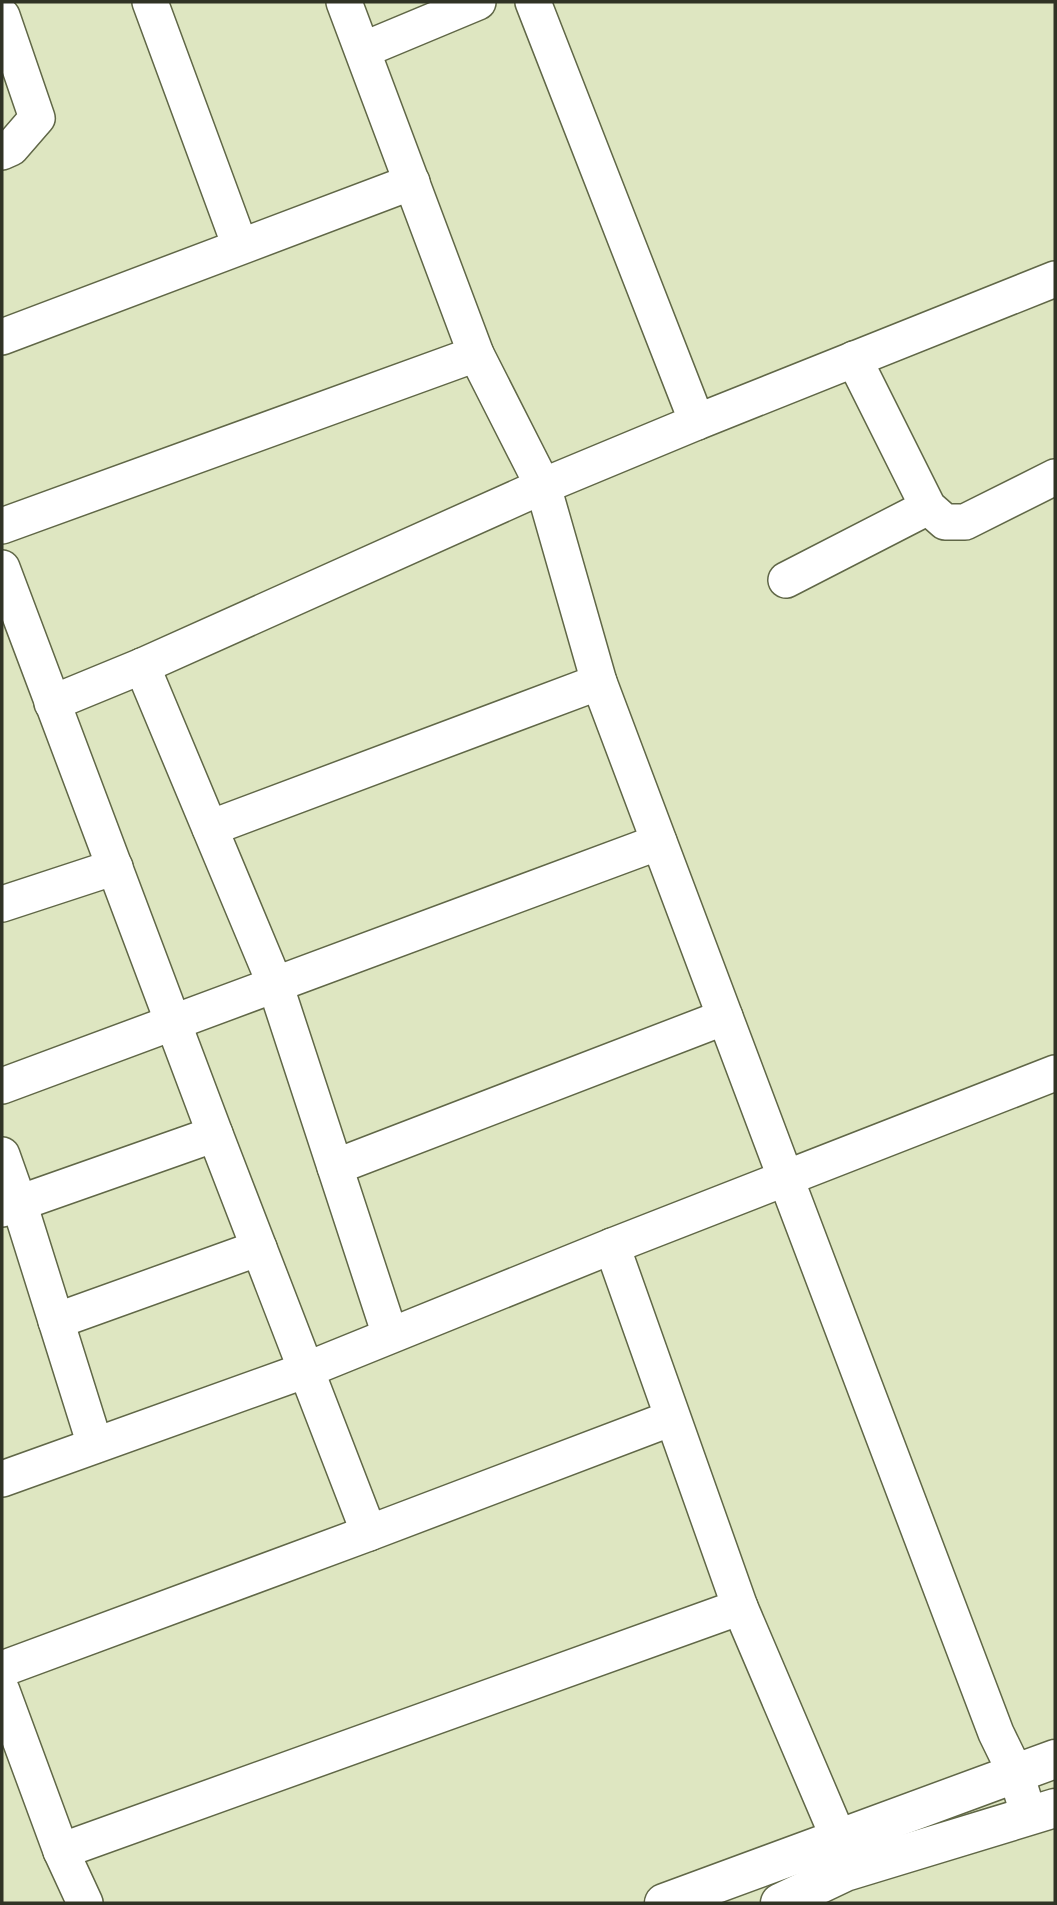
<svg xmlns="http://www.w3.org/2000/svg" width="1057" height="1905" font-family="Signika,sans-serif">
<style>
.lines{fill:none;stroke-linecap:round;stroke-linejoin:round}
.minor-casing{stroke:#606747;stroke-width:38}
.tertiary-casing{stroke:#606747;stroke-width:41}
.minor{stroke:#fff;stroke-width:35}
.tertiary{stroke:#fff;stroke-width:38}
</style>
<rect width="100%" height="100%" fill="#dee6c1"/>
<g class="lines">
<defs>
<g id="minor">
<path d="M150 2 240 246"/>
<path d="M344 2 476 354 543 486 599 682 786 1179 996 1733 1016 1774 1029 1816"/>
<path d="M2 16 37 118 11 148 2 152"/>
<path d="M363 50 478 2"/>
<path d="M2 337 412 182"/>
<path d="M854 359 928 507 945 522H965L1055 477"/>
<path d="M697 422 1055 279"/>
<path d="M2 526 476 354"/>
<path d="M2 568 215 1134 369 1533"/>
<path d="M786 580 928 507"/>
<path d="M142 666 275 984 390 1335"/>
<path d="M52 703 142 666 543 486 697 422 533 2"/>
<path d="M210 828 599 682"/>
<path d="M2 904 115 867"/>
<path d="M2 1086 659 842"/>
<path d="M2 1155 19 1203 95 1445"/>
<path d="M335 1167 725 1017"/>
<path d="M2 1209 215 1134"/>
<path d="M612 1246 740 1607 839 1839 844 1866"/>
<path d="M56 1321 259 1248"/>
<path d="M2 1479 306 1370 612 1246 1055 1073"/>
<path d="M2 1669 369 1533 672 1418"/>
<path d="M2 1691 61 1851 85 1903"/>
<path d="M61 1851 740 1607"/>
</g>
<g id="tertiary">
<path d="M664 1903 1055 1759"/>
<path d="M780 1903 845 1872 1055 1808"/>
</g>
</defs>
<use href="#minor" class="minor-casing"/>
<use href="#tertiary" class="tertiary-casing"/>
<use href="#minor" class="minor"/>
<use href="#tertiary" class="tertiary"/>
</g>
<rect width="1057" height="1905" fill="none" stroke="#303325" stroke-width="7"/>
</svg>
